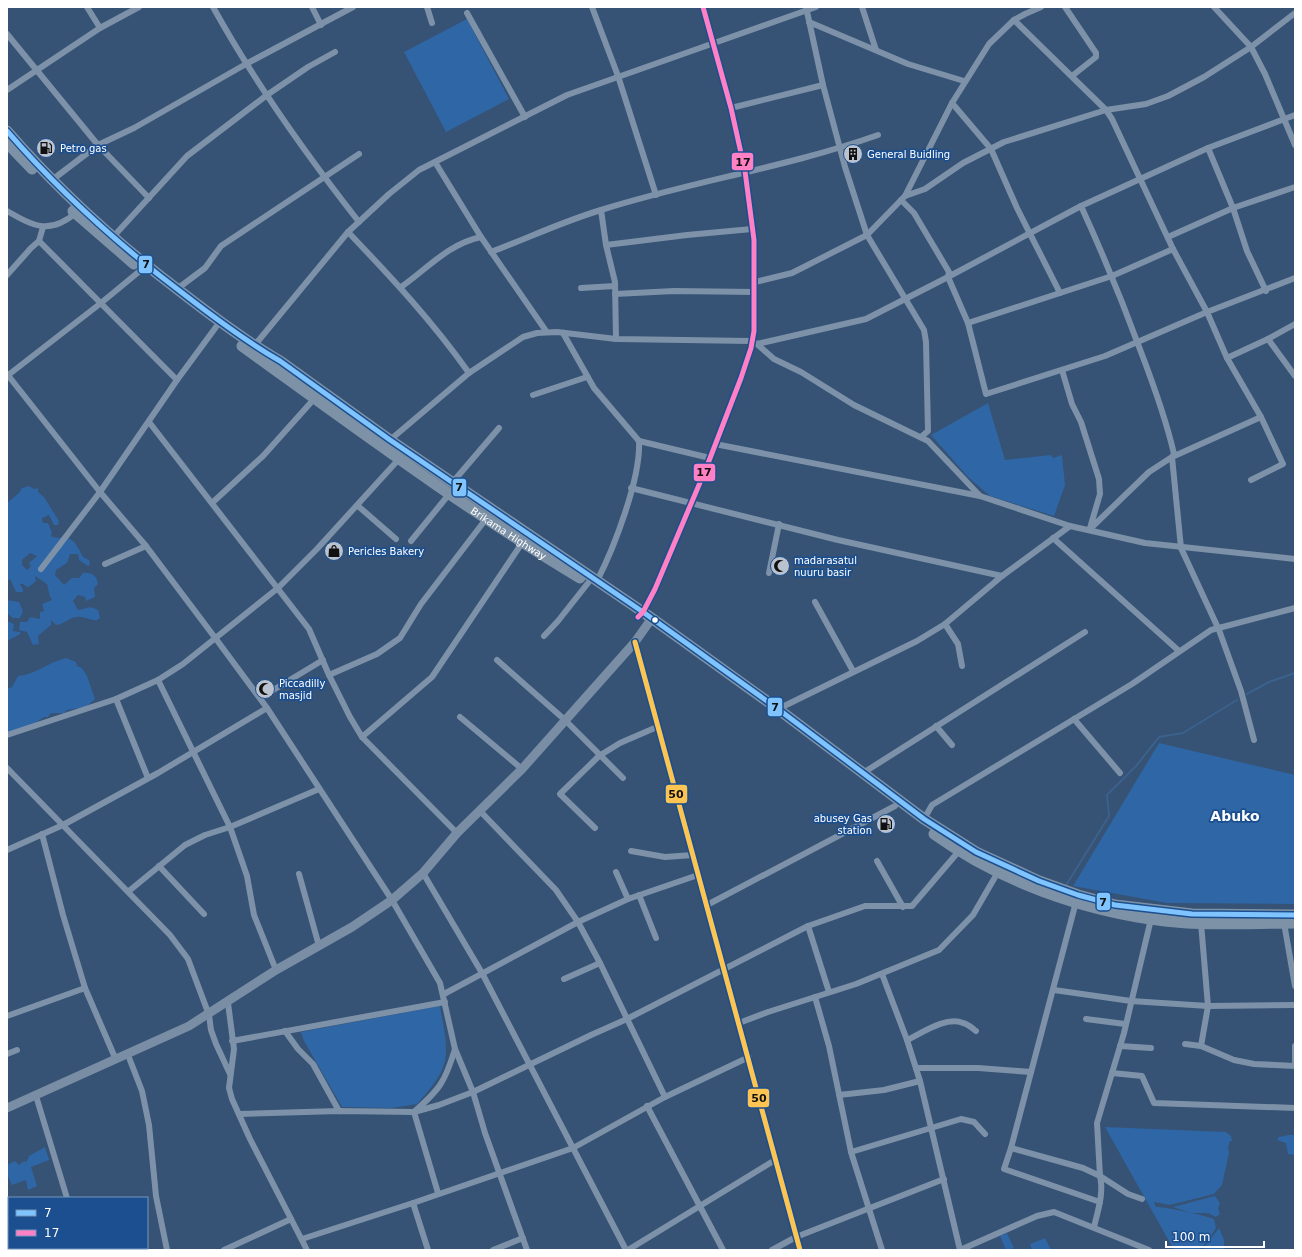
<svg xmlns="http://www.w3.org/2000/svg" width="1302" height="1257" font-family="'DejaVu Sans',sans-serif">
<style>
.green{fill:#2f66a5;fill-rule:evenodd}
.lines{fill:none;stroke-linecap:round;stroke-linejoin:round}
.stream{stroke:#3b618d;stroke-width:2}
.street{stroke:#7d92a8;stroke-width:6}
.secondary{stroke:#798da4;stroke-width:9}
.highway{stroke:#7e92a7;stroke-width:11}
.bus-1-casing{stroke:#1b4f8f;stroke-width:8}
.bus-2-casing{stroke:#1b4f8f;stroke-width:8}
.bus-3-casing{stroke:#1b4f8f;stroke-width:8}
.bus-1{stroke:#80c4ff;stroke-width:5}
.bus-2{stroke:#ff80c5;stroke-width:5}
.bus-3{stroke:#fcc553;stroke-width:5}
.bus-dot{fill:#fff;stroke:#1b4f8f;stroke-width:1.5}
.labels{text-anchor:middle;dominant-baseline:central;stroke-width:3.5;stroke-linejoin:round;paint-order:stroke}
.poi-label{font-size:10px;fill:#fff;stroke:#1b4f8f;text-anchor:start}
.street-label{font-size:10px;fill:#fff;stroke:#1b4f8f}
.district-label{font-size:14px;font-weight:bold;fill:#fff;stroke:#1b4f8f}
.line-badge{stroke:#1b4f8f;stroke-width:1.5}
.pale-badge-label{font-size:11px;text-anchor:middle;font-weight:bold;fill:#111}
</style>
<rect width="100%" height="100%" fill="#365274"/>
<g class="green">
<path d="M467 19 509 99 446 132 404 52Z"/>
<path d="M988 403 1005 460 1051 455 1053 458 1062 455 1065 485 1054 516 990 496 968 477 931 435Z"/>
<path d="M29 486 34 489 38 488V492L44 497 59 521 58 525H54L49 515 42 518V520L43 523H48L52 532 51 536C56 539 61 537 67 538 76 540 79 550 83 557L89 560 90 564 88 566 79 560 78 554H70L67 563 56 570 55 575 64 585 72 578H79L83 573C91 572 97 575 98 584L94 588 95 597 86 601 85 597 78 595 73 601 78 610 91 607 98 610 100 618 97 620C90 621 84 616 77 617 68 618 65 624 56 625L51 620V625L38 636 39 644 33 645 27 632 19 630 20 622H27L30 617 40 619V612L44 611 42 604 52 600 50 597 47 584 35 576 36 581 30 586 27 587 23 584H20L23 589V592H16L10 579 7 581V503L19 493 22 488ZM30 553 37 556 29 563 31 566 27 570 22 565V560Z"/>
<path d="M7 600 19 602 23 611 20 618H13L7 613Z"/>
<path d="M7 621 14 624 13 631 20 632V634L7 641Z"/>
<path d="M66 658 76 662 77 666 82 668 87 676 95 699 86 707 67 710 64 713H51L48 717H44L34 724 7 735V689L12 687 18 676C35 675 48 662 66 658Z"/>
<path d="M1159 743 1295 775V904L1167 903 1073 886Z"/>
<path d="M440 1006C443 1027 452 1054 440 1074 434 1085 425 1095 417 1104L392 1108 342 1107 304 1041 301 1032Z"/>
<path d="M1105 1127 1226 1132 1231 1136 1232 1141H1230L1228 1147 1229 1153 1222 1185 1214 1194 1170 1205 1154 1202 1156 1207C1163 1206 1208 1216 1214 1219L1216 1228 1208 1241 1199 1250H1174Z"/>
<path d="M1289 1135H1295V1155L1288 1154 1286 1143 1277 1140 1279 1137Z"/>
<path d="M45 1147 49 1160 31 1167 37 1186 28 1190 26 1180 12 1185 7 1175V1165L15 1161 19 1165 23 1162 27 1161 29 1156Z"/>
<path d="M1215 1196 1220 1203 1218 1208 1220 1214 1216 1217 1208 1213H1191L1173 1207Z"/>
<path d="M1219 1228 1224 1240V1250H1202Z"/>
<path d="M1007 1233 1014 1248 1006 1250 1000 1236Z"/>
<path d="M1045 1238 1051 1250H1032L1030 1244Z"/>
</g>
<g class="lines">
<g class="stream">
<path d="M1247 694 1269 682 1295 673"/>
<path d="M1065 887 1109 816 1107 795 1136 766 1159 737 1183 733 1237 700"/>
</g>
<g class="street">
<path d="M87 7 100 28"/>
<path d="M213 7C255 83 305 153 359 222"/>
<path d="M312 7 321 25"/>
<path d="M427 7 432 23"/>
<path d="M592 7 618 76 656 195"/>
<path d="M806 7 823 85 845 167 867 235 924 330 926 342 928 431 921 437"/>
<path d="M862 7 876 50"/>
<path d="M1065 7 1096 53V57L1072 76"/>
<path d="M1214 7 1251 47 1265 74 1295 145"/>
<path d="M467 13 525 117"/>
<path d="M1014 20 1106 110 1112 119 1173 249 1207 312 1227 358 1261 417 1283 464 1251 480"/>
<path d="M809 22 908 64 964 81"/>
<path d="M7 34 98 145 149 198"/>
<path d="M7 90 100 28 139 7"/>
<path d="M952 103 991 149 1017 208 1060 293"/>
<path d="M731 108 823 85"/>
<path d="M1208 148 1233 208 1247 251 1266 291"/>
<path d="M435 162 481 237 546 331"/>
<path d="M52 180 98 145 134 128 246 64 353 7"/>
<path d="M905 196 925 189 963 163 1004 142 1106 110 1146 104 1168 96 1204 77 1251 47 1295 13"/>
<path d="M901 200 914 213 949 272 948 277 968 323 986 394 1105 356 1207 312 1295 278"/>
<path d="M1081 206C1103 254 1123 303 1141 352 1154 386 1166 419 1174 454L1172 457 1149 472 1090 529"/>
<path d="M601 210 606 245 615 282 616 339"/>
<path d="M7 211C35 227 50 235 77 212"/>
<path d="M348 232C391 277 433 322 469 373"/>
<path d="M113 237 187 156 267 95 308 67 335 52"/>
<path d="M1168 237 1233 208 1295 187"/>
<path d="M39 241 177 380"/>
<path d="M606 245 687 235 752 229"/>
<path d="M491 252C528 238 564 221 601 210 693 181 788 167 878 135"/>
<path d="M7 275 31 248 39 241 43 227"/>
<path d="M755 282 792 273 867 235 905 196 952 103 989 44 1014 20 1025 14 1041 7"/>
<path d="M401 287C427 269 448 244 481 237"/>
<path d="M581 288 615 286"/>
<path d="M177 289 205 268 221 246 359 154"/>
<path d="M615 294 674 291 755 292"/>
<path d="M968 323 1112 276 1173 249"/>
<path d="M563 333 594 388 639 441 710 458"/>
<path d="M1268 339 1295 376"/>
<path d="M757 344 774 359 801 372 854 405 928 441 980 496"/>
<path d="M254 346 348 232 389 194 419 170 567 95 816 7"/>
<path d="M1227 358 1268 339 1295 324"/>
<path d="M1062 370 1072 404 1081 422 1099 479 1100 494 1090 528"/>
<path d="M7 374 100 492 146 546 216 639 267 708 392 900 440 983 455 1049 473 1092 485 1133 527 1250"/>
<path d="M7 376 101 303 141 270"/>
<path d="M533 395 587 377"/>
<path d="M149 422 309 629 329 675 350 717 362 737 457 833"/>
<path d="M390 440 469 373 523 337 537 333 557 332 616 339 751 341 757 344 866 319 948 277 1081 206 1208 148 1295 115"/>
<path d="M715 444 980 496 1070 526 1145 543 1295 559"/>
<path d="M452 483 499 428"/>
<path d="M631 488 838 540 1002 576"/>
<path d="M212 503 263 456 314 399"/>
<path d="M358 506 396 539"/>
<path d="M1053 538 1179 651"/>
<path d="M411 541 450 493"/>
<path d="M105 564 146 546"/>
<path d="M41 569 100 492 177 380 216 327"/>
<path d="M769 573 779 524"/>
<path d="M597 581C614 548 641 478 639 441"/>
<path d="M815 602 853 671"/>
<path d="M638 617 643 612 655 589 707 466 741 378 751 348 754 331V240L745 171 731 108 703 7"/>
<path d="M945 624 958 644 962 666"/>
<path d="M544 636 558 621 588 583"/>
<path d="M635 642 800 1250"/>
<path d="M497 660 565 720 623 778"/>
<path d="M329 675 377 654 400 638 421 604 486 519"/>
<path d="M158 680 230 827 247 876 254 915 276 970"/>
<path d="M260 698 323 660"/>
<path d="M116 699 148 778"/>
<path d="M778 709 917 641 945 624 1002 576 1070 526"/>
<path d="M460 717 522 769"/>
<path d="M1074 719 1120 773"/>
<path d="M936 726 952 745"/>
<path d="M7 735 116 699 158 680 183 664 278 588 317 549 399 459"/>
<path d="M362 737 432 677 522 543"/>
<path d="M1254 740 1241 691 1219 630 1181 548 1172 457 1261 417"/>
<path d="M7 768 170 935 188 959 209 1015 211 1030 216 1044 230 1074"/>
<path d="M863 773 1085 632"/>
<path d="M481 812 556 890 578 922 600 963 665 1097"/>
<path d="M924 819 932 805 1132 684 1211 630 1295 608"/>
<path d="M595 828 560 794 599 756 620 743 657 727"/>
<path d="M42 834 63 915 85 988 116 1060"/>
<path d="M7 850 63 825 158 773 267 708"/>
<path d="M631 851 665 857 693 855"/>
<path d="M877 861 903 907"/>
<path d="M159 866 204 914"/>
<path d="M616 872 628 899"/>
<path d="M423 873 482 973 626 1250"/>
<path d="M299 874 319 946"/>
<path d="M129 891 185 845 205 835 230 827 319 789"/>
<path d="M639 895 656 938"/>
<path d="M1076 902 1011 1148 1083 1168 1100 1176 1097 1123 1124 1033 1151 919"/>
<path d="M707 905 895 806"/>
<path d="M1284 923 1295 986"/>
<path d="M808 926 829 992"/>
<path d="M882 974 907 1040 920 1081 960 1250"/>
<path d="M564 979 600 963"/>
<path d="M1054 990 1131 1001 1208 1006 1295 1005"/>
<path d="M444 994 578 922 628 899 698 875"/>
<path d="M815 997 829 1046 851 1152 882 1250"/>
<path d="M228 1003 234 1049 229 1088 232 1099 250 1139 307 1250"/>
<path d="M7 1016 85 988"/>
<path d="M1086 1019 1125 1024"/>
<path d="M739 1023 768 1012 856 984 939 950 973 915 998 872"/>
<path d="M285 1031 298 1049 313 1064 339 1111"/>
<path d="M907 1040C922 1033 946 1016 963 1023 968 1024 972 1028 976 1031"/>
<path d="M232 1041 445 1002"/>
<path d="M1185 1044 1201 1046 1234 1060 1254 1064 1295 1066V1046"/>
<path d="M1120 1046 1151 1048"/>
<path d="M1201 1046 1208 1006 1201 923"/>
<path d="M7 1054 17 1050"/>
<path d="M128 1055 142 1091 149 1125 156 1196 167 1250"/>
<path d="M916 1068H978L1031 1072"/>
<path d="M1112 1073 1142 1076 1154 1103 1295 1108"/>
<path d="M839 1095 884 1090 920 1081"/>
<path d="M36 1096 67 1198"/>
<path d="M647 1106 723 1250"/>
<path d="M239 1114 339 1111 414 1112 439 1105 473 1092 591 1035 627 1019 808 926 865 906H912L959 851"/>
<path d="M1011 1148 1004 1169 1100 1202"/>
<path d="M851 1152 961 1119 974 1122 985 1134"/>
<path d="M438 1193 414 1112C440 1089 445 1082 455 1049"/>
<path d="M413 1203 428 1250"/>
<path d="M1094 1227C1098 1210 1104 1193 1100 1176L1128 1194 1142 1199"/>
<path d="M302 1239 413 1203 573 1148 665 1097 749 1057"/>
<path d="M77 1248V1250"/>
<path d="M224 1250 291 1219"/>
<path d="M493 1250 523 1238"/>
<path d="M628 1250 775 1160"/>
<path d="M772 1250 796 1237 944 1179"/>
<path d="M960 1250 1037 1216 1054 1212 1149 1250"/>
</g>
<path class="secondary" d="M7 1108 189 1026 276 970 352 927 392 900 423 873 457 833 522 769 635 642 652 618"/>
<g class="highway">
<path d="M7 131C60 192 121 247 185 295 216 319 247 342 280 361L390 440 643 612 778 709 924 819 976 852 1039 881 1078 895 1115 905 1192 914 1295 915"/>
<path d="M7 143 32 169"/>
<path d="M73 211 134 264"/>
<path id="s1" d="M242 346C353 426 463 508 580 578"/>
<path d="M934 834C1001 882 1083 911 1165 921 1208 926 1252 923 1295 923"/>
</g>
<defs>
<path id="bus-1" d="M7 131C60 192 121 247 185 295 216 319 247 342 280 361L390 440 643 612 778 709 924 819 976 852 1039 881 1078 895 1115 905 1192 914 1295 915"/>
<path id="bus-2" d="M638 617 643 612 655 589 707 466 741 378 751 348 754 331V240L745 171 731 108 703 7"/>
<path id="bus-3" d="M635 642 800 1250"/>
</defs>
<use href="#bus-1" class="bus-1-casing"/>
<use href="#bus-2" class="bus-2-casing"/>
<use href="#bus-3" class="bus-3-casing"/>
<use href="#bus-1" class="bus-1"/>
<use href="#bus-2" class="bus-2"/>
<use href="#bus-3" class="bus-3"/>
</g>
<defs>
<symbol id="fuel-disc" viewBox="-11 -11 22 22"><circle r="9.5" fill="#b9c2ce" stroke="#1b4f8f"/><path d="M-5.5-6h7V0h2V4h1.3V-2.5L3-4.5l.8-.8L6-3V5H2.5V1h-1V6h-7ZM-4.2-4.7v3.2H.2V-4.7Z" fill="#111"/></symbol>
<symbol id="building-disc" viewBox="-11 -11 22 22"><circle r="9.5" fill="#b9c2ce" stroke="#1b4f8f"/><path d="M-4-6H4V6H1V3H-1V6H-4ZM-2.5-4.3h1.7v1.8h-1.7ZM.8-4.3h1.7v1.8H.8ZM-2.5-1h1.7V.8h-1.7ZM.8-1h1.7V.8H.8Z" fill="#111"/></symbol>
<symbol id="shop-disc" viewBox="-11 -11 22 22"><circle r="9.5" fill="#b9c2ce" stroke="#1b4f8f"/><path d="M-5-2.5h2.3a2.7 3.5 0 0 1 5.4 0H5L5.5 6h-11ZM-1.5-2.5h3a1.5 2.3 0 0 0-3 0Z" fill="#111"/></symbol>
<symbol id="mosque-disc" viewBox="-11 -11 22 22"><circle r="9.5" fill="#b9c2ce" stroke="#1b4f8f"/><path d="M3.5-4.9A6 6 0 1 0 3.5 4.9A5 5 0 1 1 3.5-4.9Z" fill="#111"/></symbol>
</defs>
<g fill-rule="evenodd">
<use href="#fuel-disc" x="35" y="137" width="22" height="22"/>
<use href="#building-disc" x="842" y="143" width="22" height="22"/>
<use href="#shop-disc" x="323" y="540" width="22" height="22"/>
<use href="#mosque-disc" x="769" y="555" width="22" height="22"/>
<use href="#mosque-disc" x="254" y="678" width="22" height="22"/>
<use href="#fuel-disc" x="875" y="813" width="22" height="22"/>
</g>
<circle class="bus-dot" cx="655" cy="620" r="3.5"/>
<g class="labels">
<g class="poi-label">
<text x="60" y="148">Petro gas</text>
<text x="867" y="154">General Buidling</text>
<text x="348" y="551">Pericles Bakery</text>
<text x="794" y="560">madarasatul<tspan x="794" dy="12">nuuru basir</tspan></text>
<text x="279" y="683">Piccadilly<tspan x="279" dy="12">masjid</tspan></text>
<text x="872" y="818" text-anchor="end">abusey Gas<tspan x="872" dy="12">station</tspan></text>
</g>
<g class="street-label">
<text stroke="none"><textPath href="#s1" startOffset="326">Brikama Highway</textPath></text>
</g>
<g class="district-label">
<text x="1235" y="816">Abuko</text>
</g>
</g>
<g class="line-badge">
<rect x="731" y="152" width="23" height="19" rx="4" fill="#ff80c5"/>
<rect x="138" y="255" width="15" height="19" rx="4" fill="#80c4ff"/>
<rect x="693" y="463" width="23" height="19" rx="4" fill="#ff80c5"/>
<rect x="452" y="478" width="15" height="19" rx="4" fill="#80c4ff"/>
<rect x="767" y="697" width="16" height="20" rx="4" fill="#80c4ff"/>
<rect x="665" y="784" width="23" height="20" rx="4" fill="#fcc553"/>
<rect x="1096" y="892" width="15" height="19" rx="4" fill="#80c4ff"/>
<rect x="747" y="1088" width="23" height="20" rx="4" fill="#fcc553"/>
</g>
<g class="pale-badge-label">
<text x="743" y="166">17</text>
<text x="146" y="268">7</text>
<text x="704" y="476">17</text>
<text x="459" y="491">7</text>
<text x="775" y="711">7</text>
<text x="676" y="798">50</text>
<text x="1103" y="906">7</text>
<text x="759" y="1102">50</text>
</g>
<rect width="1302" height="1257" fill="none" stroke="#ffffff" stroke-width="16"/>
<rect x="8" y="1197" width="140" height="52" fill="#1b4f8f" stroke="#7695bc"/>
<rect x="16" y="1210" width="20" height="6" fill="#80c4ff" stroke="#7695bc"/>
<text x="44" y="1217" font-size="12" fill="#ffffff">7</text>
<rect x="16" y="1230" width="20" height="6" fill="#ff80c5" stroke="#7695bc"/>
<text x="44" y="1237" font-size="12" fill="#ffffff">17</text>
<path d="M1166 1241v6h98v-6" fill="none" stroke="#ffffff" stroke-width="2"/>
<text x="1172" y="1241" font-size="12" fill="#ffffff" stroke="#1b4f8f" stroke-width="3" paint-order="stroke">100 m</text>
</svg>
